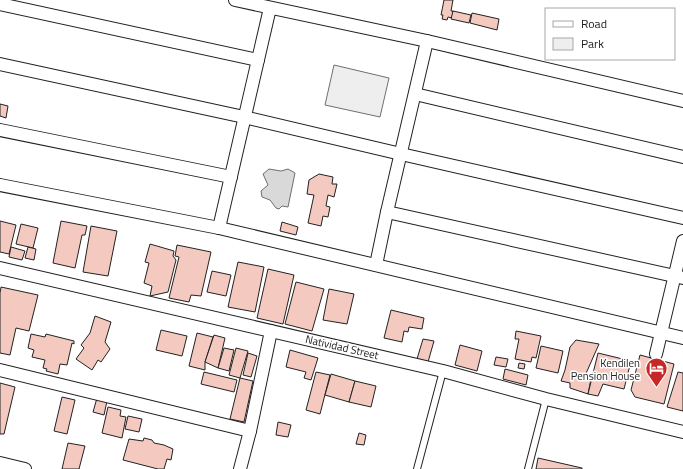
<svg xmlns="http://www.w3.org/2000/svg" width="683" height="469" font-family="'Titillium Web',sans-serif">
<style>
.green{fill:#eee;stroke:#6f6f6f}
.water{fill:#d9d9d9;stroke:#6f6f6f}
.building{fill:#f3c9c0;stroke:#222}
.lines{fill:none;stroke-linecap:round;stroke-linejoin:round}
.service-casing{stroke:#222;stroke-width:8}
.minor-casing{stroke:#222;stroke-width:14}
.service{stroke:#fff;stroke-width:6}
.minor{stroke:#fff;stroke-width:12}
.labels{text-anchor:middle;dominant-baseline:central;stroke-width:3;stroke-linejoin:round;paint-order:stroke}
.street-label{font-size:11px;fill:#222;stroke:#fff}
.poi-label{font-size:11px;fill:#222;stroke:#fff;text-anchor:end}
</style>
<rect width="100%" height="100%" fill="#fff"/>
<path class="green" d="M334 65 389 78 380 117 325 105Z"/>
<path class="water" d="M269 169 281 171 288 169 295 173 288 207 282 206 279 209 276 208 270 200 262 197 261 191 268 185 263 174Z"/>
<g class="building">
<path d="M444 0H453L451 11H453L452 18 448 17 447 20 442 19 443 15H441Z"/>
<path d="M453 11 471 15 469 23 451 19Z"/>
<path d="M472 13 499 19 497 30 470 23Z"/>
<path d="M0 104 8 106 6 118 0 116Z"/>
<path d="M319 174 333 177 332 184H337L334 197 328 195 326 206 330 207 328 217 323 216 321 226 308 223 314 195 307 194 309 180Z"/>
<path d="M0 221 16 225 9 254 0 252Z"/>
<path d="M61 221 87 226 85 235H82L75 268 53 263Z"/>
<path d="M282 222 298 227 296 235 280 231Z"/>
<path d="M21 224 38 228 33 248 16 244Z"/>
<path d="M91 226 117 231 108 276 83 272Z"/>
<path d="M150 244 174 251 173 256 176 260 168 292 150 296 152 286 144 283 149 263 145 262Z"/>
<path d="M177 245 211 252 201 296 191 295 189 302 169 298 179 257 175 256Z"/>
<path d="M11 247 25 251 22 260 9 257Z"/>
<path d="M28 247 36 249 34 260 25 258Z"/>
<path d="M238 262 264 267 255 312 228 307Z"/>
<path d="M268 269 294 275 283 324 257 318Z"/>
<path d="M212 271 231 275 226 296 207 292Z"/>
<path d="M296 282 324 289 312 331 285 324Z"/>
<path d="M1 287 38 295 29 331 16 328 10 355 0 353V293Z"/>
<path d="M329 289 354 294 347 324 323 320Z"/>
<path d="M391 310 424 318 422 329 409 327 408 332 404 331 402 342 384 338Z"/>
<path d="M95 316 111 322 105 342 110 349 101 362 98 360 92 370 76 359 84 348 81 345 90 333Z"/>
<path d="M161 330 187 336 182 356 156 350Z"/>
<path d="M516 331 541 336 536 358 532 357 531 362 515 359 519 339H515Z"/>
<path d="M197 333 213 337 205 362V370L189 366Z"/>
<path d="M31 334 45 337 46 334 74 341V344L72 343 67 365 60 364 58 374 46 371 47 369 43 368 45 360 32 357 34 350 28 348Z"/>
<path d="M214 335 225 338 218 368 205 362Z"/>
<path d="M423 339 434 341 428 362 417 359Z"/>
<path d="M576 340 599 344 584 378 591 379 588 394 570 388V383L561 381 565 370 570 347Z"/>
<path d="M460 345 482 351 477 371 455 365Z"/>
<path d="M541 346 563 351 558 373 536 368Z"/>
<path d="M224 348 234 350 229 371 218 368Z"/>
<path d="M236 348 248 351 240 378 229 375Z"/>
<path d="M290 350 318 358 311 380 304 378 306 372 286 367Z"/>
<path d="M248 353 257 356 251 377 243 375Z"/>
<path d="M598 353 631 361 624 389 603 384 598 396 588 394Z"/>
<path d="M640 355 674 364 664 404 635 397 631 390Z"/>
<path d="M496 357 508 359 506 367 494 365Z"/>
<path d="M519 363 525 364 524 369 518 368Z"/>
<path d="M505 369 528 375 526 385 503 379Z"/>
<path d="M204 372 237 380 234 392 201 384Z"/>
<path d="M316 372 330 375 320 414 306 410Z"/>
<path d="M678 372 683 373V411L667 407Z"/>
<path d="M331 374 355 381 349 402 325 395Z"/>
<path d="M240 378 253 381 244 422 230 419Z"/>
<path d="M355 381 376 386 371 407 349 402Z"/>
<path d="M0 383 15 387 4 434H0Z"/>
<path d="M62 397 75 400 67 434 54 431Z"/>
<path d="M97 398 107 401 104 415 93 412Z"/>
<path d="M108 407 121 410 120 416 126 417 122 438 102 433Z"/>
<path d="M128 416 142 419 139 432 125 429Z"/>
<path d="M278 422 291 425 288 437 276 435Z"/>
<path d="M359 433 366 435 364 445 356 444Z"/>
<path d="M144 438 152 440 154 443 164 445 173 449 171 460 167 459 164 469H158L123 460 129 439 143 441Z"/>
<path d="M68 443 85 446 79 469H62Z"/>
<path d="M538 458 582 468V469H536Z"/>
</g>
<g class="lines">
<defs>
<g id="service">
<path d="M417 469 443 371"/>
<path d="M528 469 546 399"/>
</g>
<g id="minor">
<path d="M235 0 427 41 683 101"/>
<path d="M0 4 258 60"/>
<path d="M0 64 244 117 401 154 683 218"/>
<path d="M415 94 683 157"/>
<path d="M0 130 231 177"/>
<path d="M0 185 219 228 683 338"/>
<path d="M387 212 683 278"/>
<path d="M219 228 270 8"/>
<path d="M376 265 387 212 427 41"/>
<path d="M0 268 443 371 546 399 683 432"/>
<path d="M656 354 683 241"/>
<path d="M0 370 250 431"/>
<path d="M0 463 25 469"/>
<path d="M240 469 250 431 271 331"/>
</g>
</defs>
<use href="#service" class="service-casing"/>
<use href="#minor" class="minor-casing"/>
<use href="#service" class="service"/>
<use href="#minor" class="minor"/>
</g>
<defs>
<symbol id="hotel-pin" viewBox="-11 -11 22 30"><path d="M0 17L-7.5 6A9.5 9.5 0 1 1 7.5 6Z" fill="#c62828" stroke="#fff"/><path d="M-6-4.5h1.5V1H6V5H4.5V3h-9V5H-6ZM-4 0a1.8 1.8 0 1 1 3.6 0ZM.5 0V-2.5h3Q6-2.5 6 0Z" fill="#fff"/></symbol>
</defs>
<g fill-rule="evenodd">
<use href="#hotel-pin" x="644" y="356" width="25" height="34"/>
</g>
<g class="labels">
<g class="street-label">
<text transform="translate(342 347) rotate(13)">Natividad Street</text>
</g>
<g class="poi-label">
<text x="640" y="363">Kendilen<tspan x="640" dy="13">Pension House</tspan></text>
</g>
</g>
<rect x="545" y="8" width="130" height="52" fill="#ffffff" stroke="#a7a7a7"/>
<rect x="553" y="21" width="20" height="6" fill="#ffffff" stroke="#a7a7a7"/>
<text x="581" y="28" font-size="12" fill="#222222">Road</text>
<rect x="553" y="38" width="20" height="12" fill="#eeeeee" stroke="#a7a7a7"/>
<text x="581" y="48" font-size="12" fill="#222222">Park</text>
</svg>
